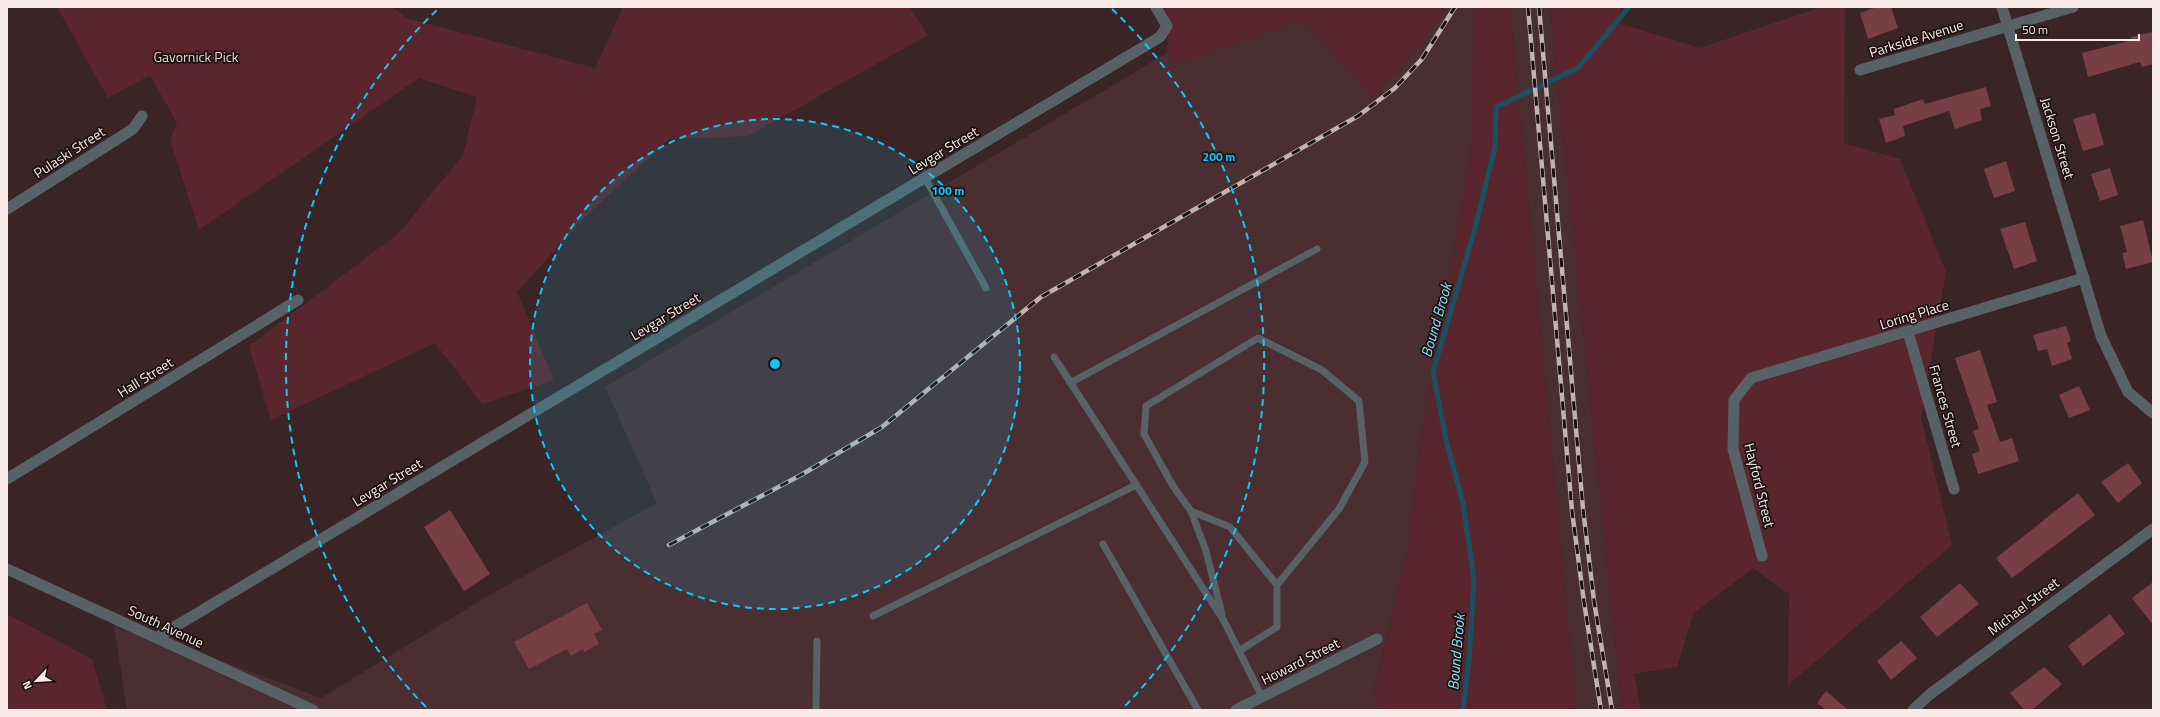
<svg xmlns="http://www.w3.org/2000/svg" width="2160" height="717" font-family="'Titillium Web',sans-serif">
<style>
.built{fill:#4b2e31}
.green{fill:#5a262d}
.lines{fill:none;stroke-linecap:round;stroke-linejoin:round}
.stream{stroke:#185061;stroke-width:5}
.building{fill:#773e45}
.service{stroke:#576266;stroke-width:7}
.minor{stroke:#576266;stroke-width:11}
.rail-casing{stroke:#c3b2b2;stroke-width:4.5}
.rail{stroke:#1b1111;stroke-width:3;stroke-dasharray:9;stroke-linecap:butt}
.ring{fill:none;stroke:#0acafa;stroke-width:2;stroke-dasharray:7 5}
.labels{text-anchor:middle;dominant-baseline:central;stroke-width:3.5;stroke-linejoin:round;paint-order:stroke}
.street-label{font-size:14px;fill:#faebeb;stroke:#1b1111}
.park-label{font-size:14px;fill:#f3cccf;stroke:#1b1111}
.water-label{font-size:15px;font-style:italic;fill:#91e1fd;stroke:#1b1111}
.centre{fill:#0acafa;stroke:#1b1111;stroke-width:2}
.ring-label{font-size:12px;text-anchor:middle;font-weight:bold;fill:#0acafa;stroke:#1b1111;stroke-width:3.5;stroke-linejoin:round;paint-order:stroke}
</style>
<rect width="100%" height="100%" fill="#3b2426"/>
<g class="built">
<path d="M1448 7H1476L1470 162 1422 431 1408 547 1373 695 1380 710H127L113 620 321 698 491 594 657 503 605 387 1167 53 1175 64 1303 19 1373 98 1423 40Z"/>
<path d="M1510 7H1550L1622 710H1576Z"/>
</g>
<g class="green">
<path d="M57 7H393L406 18 595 68 623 7H909L928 35 748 136 669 139 582 220 517 292 554 380 482 404 435 343 271 420 249 346 400 232 463 155 477 97 419 78 199 230 170 140 177 123 150 75 108 98Z"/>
<path d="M1164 7H1448L1423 40 1373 98 1303 19 1175 64 1167 53 1169 20Z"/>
<path d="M1474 7H1510L1576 710H1380L1373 696 1408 547 1422 431 1470 162Z"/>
<path d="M1550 7H1621L1618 23 1700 48 1822 7H1845L1844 143 1900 159 1946 272 1921 417 1952 545 1788 685 1789 594 1753 568 1693 614 1677 667 1634 674 1641 710H1622Z"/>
<path d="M7 614 92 659 107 710H7Z"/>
</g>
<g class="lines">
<path class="stream" d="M1463 710 1469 659 1474 579 1463 503 1447 444 1433 372 1474 232 1495 147 1496 107 1578 68 1629 7"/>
</g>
<g class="building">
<path d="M1877 7H1891L1898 28 1868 39 1860 13Z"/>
<path d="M2153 32V64L2142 67 2140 62 2088 77 2082 53 2132 40 2131 37Z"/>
<path d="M1986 87 1991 106 1980 109 1982 120 1955 129 1949 111 1903 126 1905 136 1886 143 1879 119 1895 115 1894 109 1923 99 1925 104Z"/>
<path d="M2095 113 2104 145 2083 151 2073 119Z"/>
<path d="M2006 161 2015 191 1994 198 1984 169Z"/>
<path d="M2110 168 2118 195 2100 201 2091 174Z"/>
<path d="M2143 220 2153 262 2126 269 2122 253 2127 252 2120 226Z"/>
<path d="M2025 222 2037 261 2014 269 2000 229Z"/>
<path d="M2066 326 2071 341 2067 343 2072 359 2052 366 2047 349 2038 351 2033 335Z"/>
<path d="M1980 350 1997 402 1987 405 2000 442 2012 438 2019 461 1978 474 1972 454 1980 451 1973 431 1979 429 1955 358Z"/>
<path d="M2079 386 2090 410 2069 418 2059 395Z"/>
<path d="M2128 463 2142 483 2118 503 2101 482Z"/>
<path d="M2078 493 2095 515 2012 578 1996 558Z"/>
<path d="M450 510 490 574 464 591 424 527Z"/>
<path d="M2153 582V625L2132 598Z"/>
<path d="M1960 583 1979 604 1937 637 1920 617Z"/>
<path d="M587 603 602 630 594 634 599 644 584 652 583 649 571 656 567 649 529 669 514 642Z"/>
<path d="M2110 614 2125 634 2083 666 2068 646Z"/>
<path d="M1901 641 1917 658 1891 680 1877 661Z"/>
<path d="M2044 667 2062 684 2032 710H2024L2010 693Z"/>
<path d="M1826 691 1848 710H1826L1817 703Z"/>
</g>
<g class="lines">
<g class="service">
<path d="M925 178 986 288"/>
<path d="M1054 357 1224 621 1262 697"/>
<path d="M1070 383 1317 249"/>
<path d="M1191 511 1206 551 1222 614"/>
<path d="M1103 544 1198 710"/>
<path d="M873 616 1136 485"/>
<path d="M1239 651 1277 627V585L1339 509 1365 462 1359 401 1322 370 1258 338 1146 406 1144 434 1173 486 1191 511 1230 527 1277 585"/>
<path d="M816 710 817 641"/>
</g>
<g class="minor">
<path d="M2002 7 2101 336 2128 392 2153 413"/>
<path d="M1860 70 2073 7"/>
<path d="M7 209 133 129 142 116"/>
<path d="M1908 332 1954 489"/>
<path d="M7 479 298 300"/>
<path d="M1762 556 1733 449 1734 400 1751 378 2084 278"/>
<path d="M7 569 313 710"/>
<path d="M156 638 1160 37 1167 26 1156 7"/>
<path d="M1236 710 1377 639"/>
<path d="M1913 710 1929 695 2153 529"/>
</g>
<defs>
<g id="rail">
<path d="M1528 7 1572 511 1584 602 1601 710"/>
<path d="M1539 7 1583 509 1594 601 1612 710"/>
<path d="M669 545 801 475 882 427 1041 297 1358 116 1395 88 1422 59 1455 7"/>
</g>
</defs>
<use href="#rail" class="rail-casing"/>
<use href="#rail" class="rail"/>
</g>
<circle cx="775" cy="364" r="245" fill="#0acafa" fill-opacity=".12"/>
<g class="ring">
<circle cx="775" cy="364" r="245"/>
<path d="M426 707A490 490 0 0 1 438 9M1112 9A490 490 0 0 1 1124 707"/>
</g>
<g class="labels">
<g class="street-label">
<text transform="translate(1916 38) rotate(-17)">Parkside Avenue</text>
<text transform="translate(2058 138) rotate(73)">Jackson Street</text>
<text transform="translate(943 150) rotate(-31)">Levgar Street</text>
<text transform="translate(69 152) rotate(-33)">Pulaski Street</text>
<text transform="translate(1914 314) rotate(-17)">Loring Place</text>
<text transform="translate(665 316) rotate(-31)">Levgar Street</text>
<text transform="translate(145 377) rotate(-32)">Hall Street</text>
<text transform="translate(1946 406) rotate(74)">Frances Street</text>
<text transform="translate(387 482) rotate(-31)">Levgar Street</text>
<text transform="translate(1760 485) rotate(76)">Hayford Street</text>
<text transform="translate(2023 606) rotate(-37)">Michael Street</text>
<text transform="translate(166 626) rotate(25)">South Avenue</text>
<text transform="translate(1300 661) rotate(-27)">Howard Street</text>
</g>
<g class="park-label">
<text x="196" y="56">Gavornick Pick</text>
</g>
<g class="water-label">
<text transform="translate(1436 320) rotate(-74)">Bound Brook</text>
<text transform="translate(1456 652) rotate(-85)">Bound Brook</text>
</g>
</g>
<circle cx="775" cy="364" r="6" class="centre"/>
<g class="ring-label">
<text x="1219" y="161">200 m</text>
<text x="948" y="195">100 m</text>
</g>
<rect width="2160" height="717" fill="none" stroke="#faebeb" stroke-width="16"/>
<g transform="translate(36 681) rotate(245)" stroke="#1b1111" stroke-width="3" paint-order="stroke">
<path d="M0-3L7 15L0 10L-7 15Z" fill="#faebeb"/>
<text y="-6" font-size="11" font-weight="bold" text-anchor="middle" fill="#faebeb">N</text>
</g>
<path d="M2016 34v6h123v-6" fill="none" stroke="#faebeb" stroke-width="2"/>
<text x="2022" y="34" font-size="12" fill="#faebeb" stroke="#1b1111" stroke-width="3" paint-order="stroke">50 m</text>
</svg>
